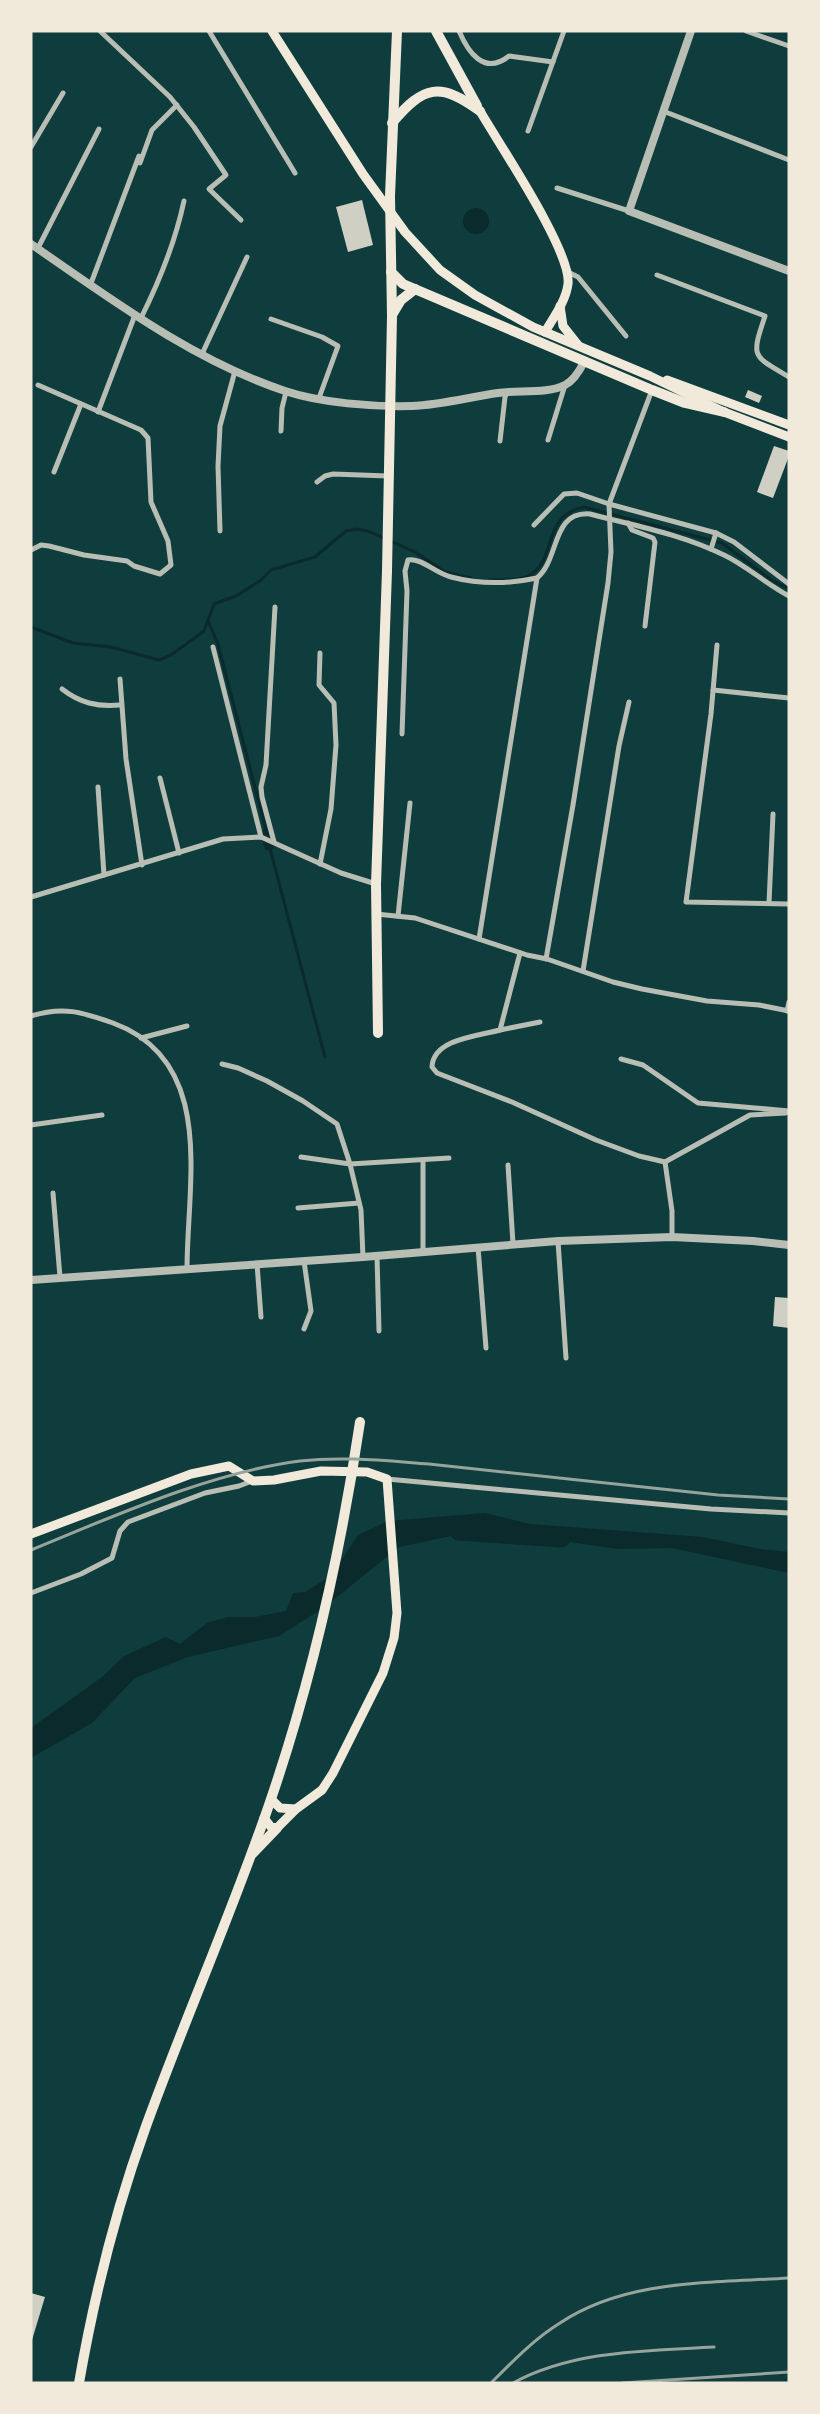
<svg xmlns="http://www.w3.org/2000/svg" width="820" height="2414" font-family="'IBM Plex Serif',serif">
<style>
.water{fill:#0a2a2b}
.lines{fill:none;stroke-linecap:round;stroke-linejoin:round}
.stream{stroke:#0a2a2b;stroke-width:3}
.canal{stroke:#0a2a2b;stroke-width:11}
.river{stroke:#0a2a2b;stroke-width:19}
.building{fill:#cfcfc3}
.minor{stroke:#b8beb3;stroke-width:5}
.tertiary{stroke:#b8beb3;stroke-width:8}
.secondary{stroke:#f1e9da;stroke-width:9}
.primary{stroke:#f1e9da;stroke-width:10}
.rail{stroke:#97a49c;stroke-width:3}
</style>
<rect width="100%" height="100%" fill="#0f3d3e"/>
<g class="water">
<circle cx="476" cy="221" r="13"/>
<path d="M485 1513 530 1524 703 1537 760 1549 789 1552V1573L672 1548 618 1549 502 1532 461 1534 399 1547 326 1606 279 1636 188 1657 135 1678 92 1723 31 1758V1728L102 1677 124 1656 166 1637 180 1644 207 1623 228 1617H255L286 1611 293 1593 305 1592 332 1575 358 1535 388 1521Z"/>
</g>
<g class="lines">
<g class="stream">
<path d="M489 580C501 580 517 581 528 576 558 562 540 516 584 507L722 543 770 579 789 589"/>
<path d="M208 621 218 644 267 834"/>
<path d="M31 627 73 643 111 647 159 660 171 655 204 631 214 604 236 596 261 580 271 570 315 557 346 531 357 529 368 531 415 552 445 572 471 578"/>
<path d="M269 845 325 1057"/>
</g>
<path class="canal" d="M267 834 269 845"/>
<path class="river" d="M459 1531 561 1538"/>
</g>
<g class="building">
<path d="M362 200 373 245 348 252 336 207Z"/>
<path d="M748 390 762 396 759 403 745 397Z"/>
<path d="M774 446 789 451V456L773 498 757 492Z"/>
<path d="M775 1297 789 1298V1328L773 1326Z"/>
<path d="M31 2293 45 2297 32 2340H31Z"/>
</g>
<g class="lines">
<g class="minor">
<path d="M100 31 170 97 194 127 226 175 209 189 241 220"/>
<path d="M209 31 295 173"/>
<path d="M459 31C468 52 484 76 509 56L553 62"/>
<path d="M746 31 789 46"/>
<path d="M663 111 789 160"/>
<path d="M528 131 564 31"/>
<path d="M31 147 63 93"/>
<path d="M140 163 152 130 177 105"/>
<path d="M557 188 629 211"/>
<path d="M38 248 99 129"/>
<path d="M568 272 578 277 626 336"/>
<path d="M657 275 765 316C751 358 752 355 789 377"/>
<path d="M90 286 139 156"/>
<path d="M141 318C160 280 175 243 184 201"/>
<path d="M271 319 322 337 338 346 319 398"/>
<path d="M202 354 247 257"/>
<path d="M98 412 135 315"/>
<path d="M281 431 282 408 286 392"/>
<path d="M548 440 565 385"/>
<path d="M500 441 505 397 508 391"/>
<path d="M54 472 81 404"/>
<path d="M317 482 325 476 333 474 388 476"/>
<path d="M628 523 632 530 653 538 655 542 645 626"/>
<path d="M534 525 564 494 577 493 609 504 716 533 734 542 789 584"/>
<path d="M220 531 218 466 220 426 235 371"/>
<path d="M711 549 716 533"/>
<path d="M31 550 41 545 49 546 84 555 127 561 134 566 160 574 171 565 168 541 151 502 148 438 141 430 38 385"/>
<path d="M717 645 711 714 686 902 789 904"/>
<path d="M213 647 261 837"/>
<path d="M120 679 126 759 142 865"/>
<path d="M62 689C80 703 97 707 120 705"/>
<path d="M713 690 789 698"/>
<path d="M402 734 407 591 405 571 408 560C420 557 437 574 451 577 478 584 509 584 537 578 560 559 551 511 590 514 636 526 681 534 724 555 747 566 766 584 789 596"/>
<path d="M160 778 179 853"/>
<path d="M98 787 104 875"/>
<path d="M274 842 262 797 261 787 266 765 275 607"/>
<path d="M320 864 331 809 336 745 334 703 319 685 320 653"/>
<path d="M31 897 223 839 261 837 341 873 376 884"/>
<path d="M769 903 773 814"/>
<path d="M376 914 415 918 527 955 547 959 613 982 642 989 707 1001 759 1005 789 1011"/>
<path d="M398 916 410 803"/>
<path d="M479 939 537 578"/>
<path d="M520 953 500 1030C478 1036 433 1039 432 1067L437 1073 512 1102 596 1140 639 1156 665 1162 672 1211V1237"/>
<path d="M546 959 573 805 608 583 611 552 609 504 652 390"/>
<path d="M583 971 619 746 629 702"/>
<path d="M787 1011 789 1002"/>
<path d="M31 1016C63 1006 82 1012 113 1023 217 1061 187 1183 187 1269"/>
<path d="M500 1030 540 1022"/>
<path d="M141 1038 187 1026"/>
<path d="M621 1059 643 1065 698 1103 789 1111"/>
<path d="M222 1064 238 1068 267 1081 303 1101 337 1124 350 1164 361 1210 363 1257"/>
<path d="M31 1125 102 1115"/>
<path d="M301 1157 350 1164 449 1158"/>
<path d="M665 1162 750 1115 786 1113"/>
<path d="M508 1165 513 1244"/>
<path d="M53 1193 60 1277"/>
<path d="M298 1208 359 1203"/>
<path d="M558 1241 566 1358"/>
<path d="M478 1247 486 1348"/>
<path d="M423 1252V1160"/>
<path d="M377 1256 379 1331"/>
<path d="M257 1264 261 1317"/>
<path d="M304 1329 311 1311 304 1261"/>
<path d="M387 1479 711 1509 789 1513"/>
<path d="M31 1593 81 1574 112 1558 120 1531 128 1522 205 1493 239 1486 252 1481"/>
</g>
<g class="tertiary">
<path d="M691 31 629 211 789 271"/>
<path d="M31 244C111 299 192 360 285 391 321 403 373 407 412 406 440 405 470 397 498 393 517 390 549 394 565 385 573 381 580 370 584 362"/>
<path d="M31 1280 363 1257 558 1241 672 1237 753 1241 789 1245"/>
</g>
<g class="secondary">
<path d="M272 31 363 174 405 232 440 270 475 295 533 327 650 376 724 412 789 437"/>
<path d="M480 111C499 144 572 252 568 284 566 301 553 318 545 332"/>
<path d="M560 306 563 326 578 345"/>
<path d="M667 380 789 425"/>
<path d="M31 1534 191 1474 229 1466 253 1481 274 1480 321 1471 367 1472 387 1479 397 1613 394 1638 383 1673 333 1773 322 1790 296 1809 277 1828 271 1827 264 1818"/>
<path d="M271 1799 280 1808 296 1809"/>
</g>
<g class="primary">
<path d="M436 31 477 106"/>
<path d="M392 123C424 85 440 82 480 111"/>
<path d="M391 272 403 284 652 390 685 403 724 412"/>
<path d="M392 315 401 300 415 289"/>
<path d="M378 1033 376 884 387 571 392 316 390 196 397 31"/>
<path d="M253 1853 277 1828"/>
<path d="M79 2383C94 2297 115 2212 145 2129 185 2018 233 1911 271 1799 313 1676 341 1550 360 1422"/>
</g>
<g class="rail">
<path d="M31 1550C114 1516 212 1472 300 1461 343 1456 387 1461 429 1464L718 1495 789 1499"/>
<path d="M491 2383C512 2362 534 2339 560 2323 626 2279 712 2283 789 2278"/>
<path d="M513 2383C574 2350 646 2351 714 2347"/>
<path d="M622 2383 789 2372"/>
</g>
</g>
<rect width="820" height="2414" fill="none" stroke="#f1e9da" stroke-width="65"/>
</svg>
